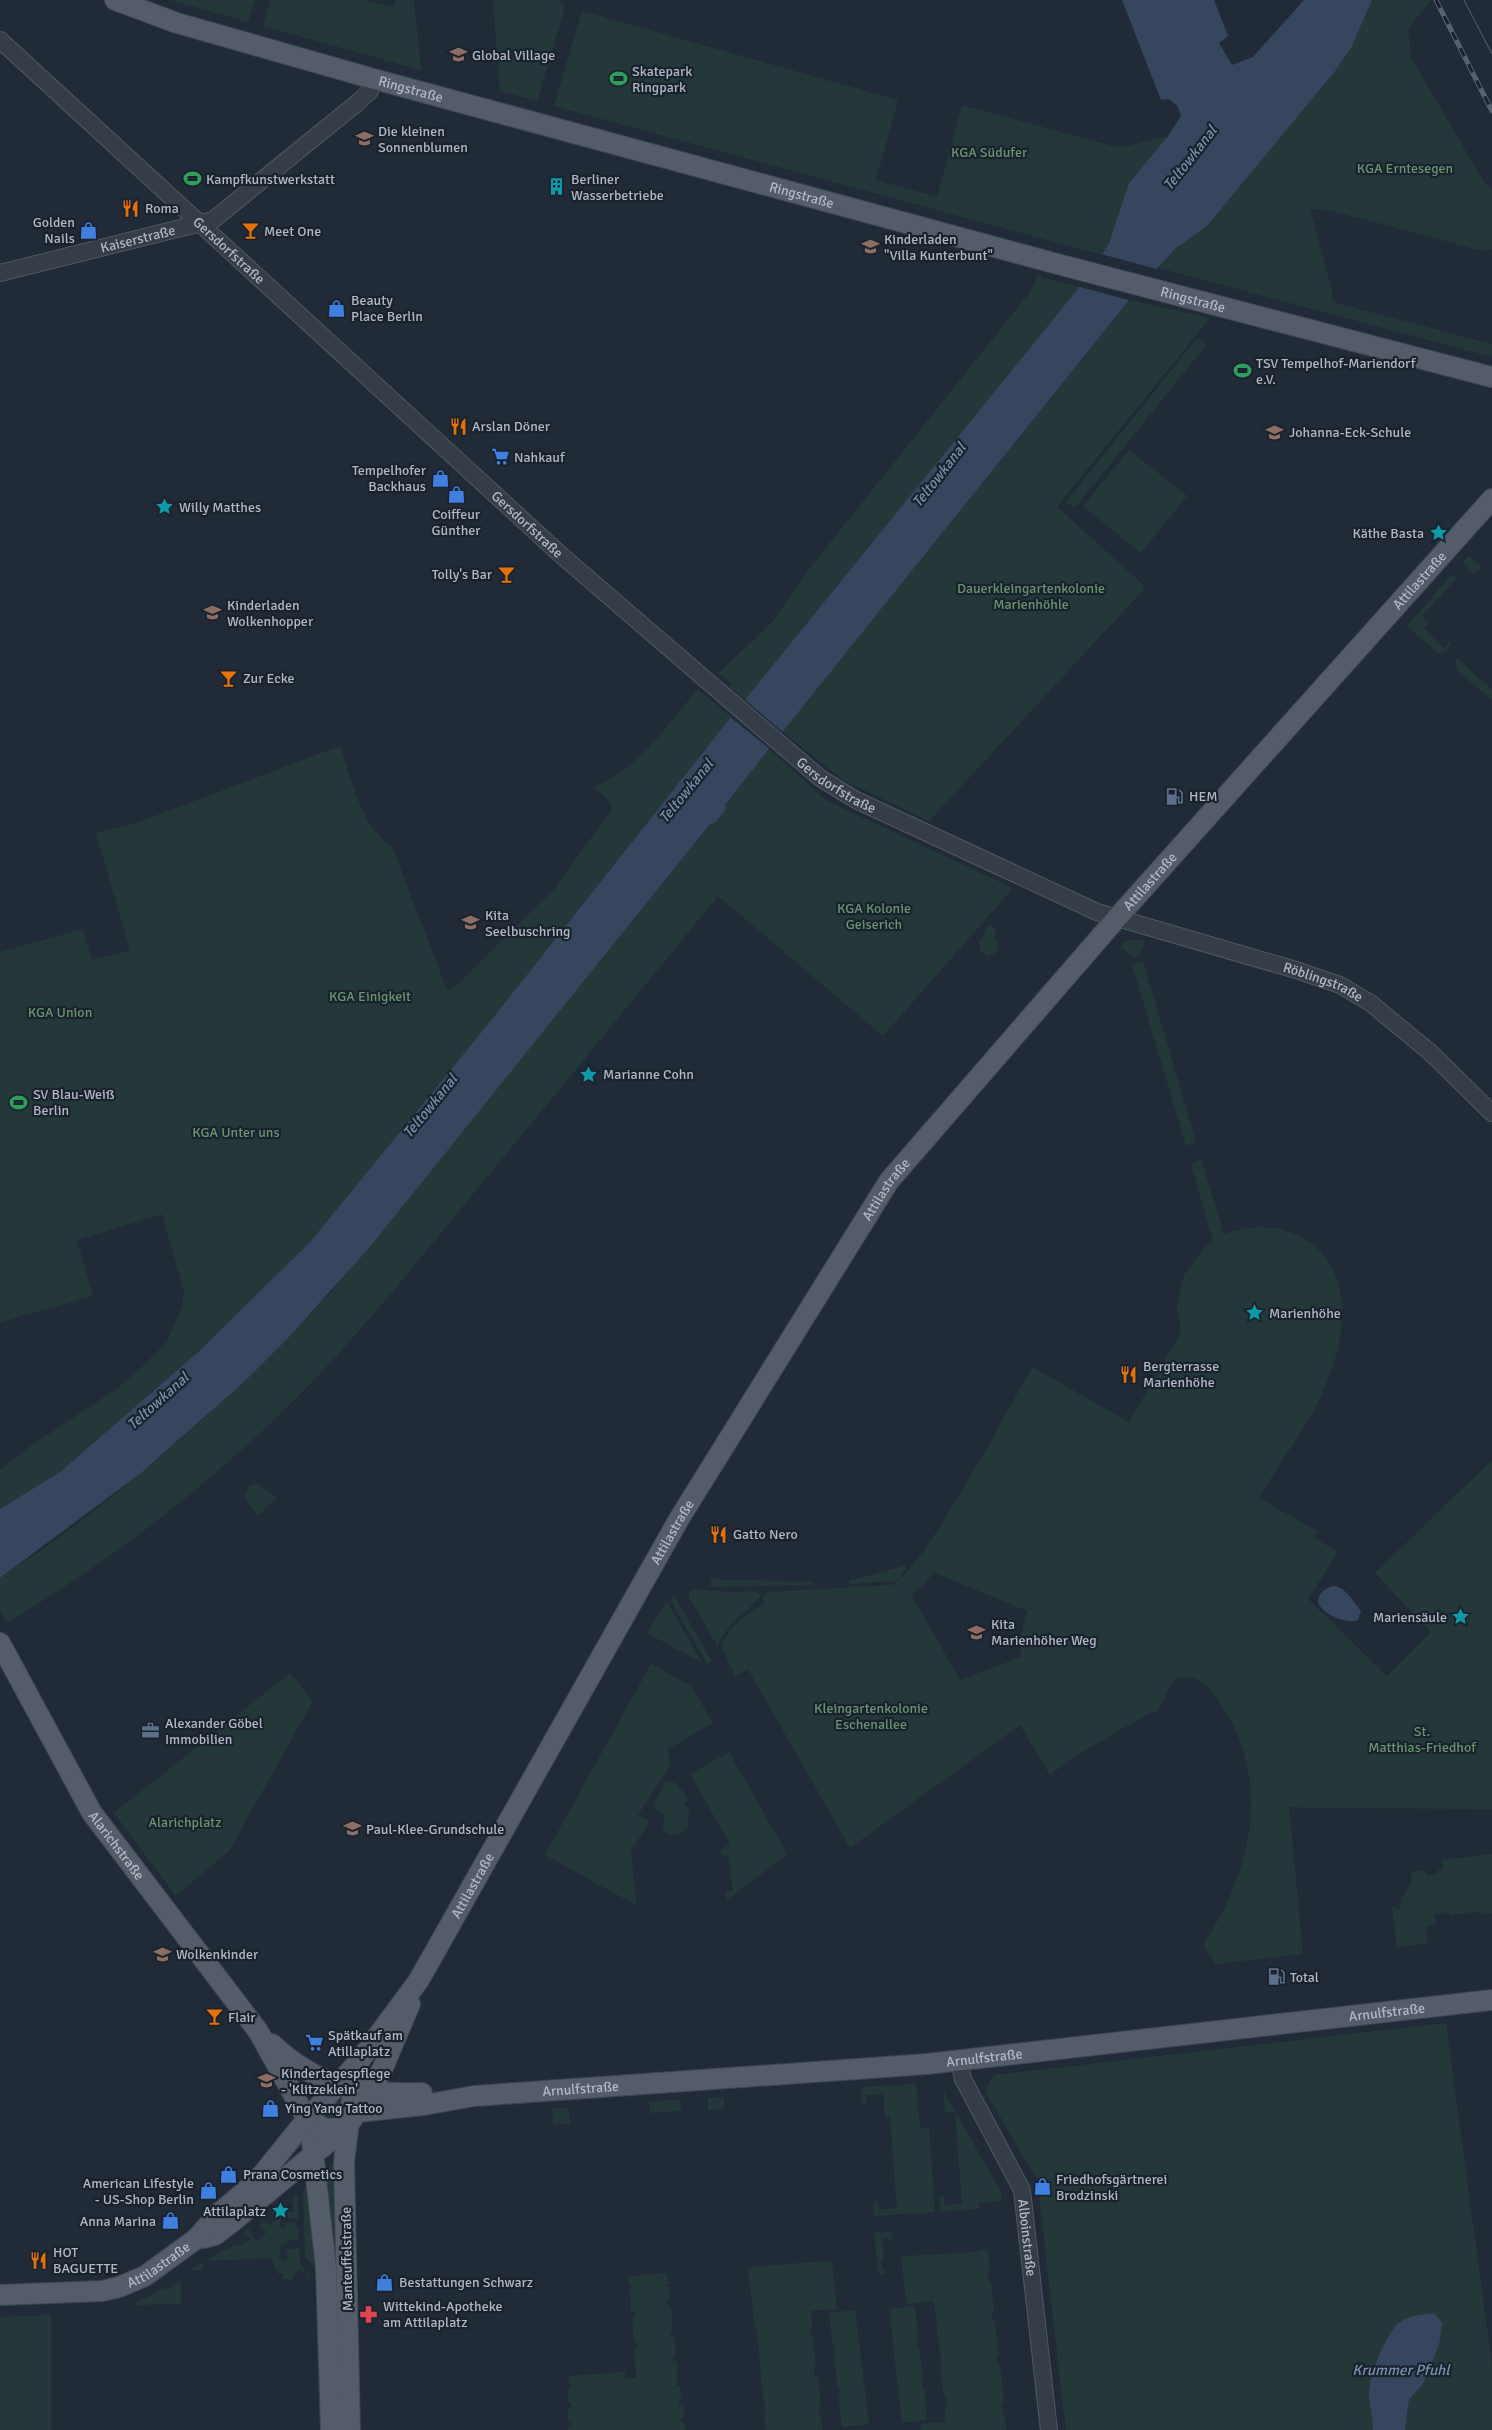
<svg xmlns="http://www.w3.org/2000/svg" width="1492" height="2430" font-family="Signika,sans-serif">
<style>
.green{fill:#24383a;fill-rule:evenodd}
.water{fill:#36465f}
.pier{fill:#212b38}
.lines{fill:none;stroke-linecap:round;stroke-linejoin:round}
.minor-casing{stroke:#505863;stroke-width:18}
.major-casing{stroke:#3e4652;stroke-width:22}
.minor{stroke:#353d48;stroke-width:16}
.major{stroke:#535c68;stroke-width:20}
.tram{stroke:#57616f;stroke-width:1}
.rail-casing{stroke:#57616f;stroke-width:5}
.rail{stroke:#1a222d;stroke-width:3;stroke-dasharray:9;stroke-linecap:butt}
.labels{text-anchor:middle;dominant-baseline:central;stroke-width:4.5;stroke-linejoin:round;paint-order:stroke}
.poi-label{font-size:14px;fill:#b0b8c5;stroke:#1a222d;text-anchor:start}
.street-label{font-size:14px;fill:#b0b8c5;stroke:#1a222d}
.park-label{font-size:14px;fill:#689472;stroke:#1a222d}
.water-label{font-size:15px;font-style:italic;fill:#788eac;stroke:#1a222d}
</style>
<rect width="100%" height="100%" fill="#212b38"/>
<g class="green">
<path d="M170 0H255L248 22Z"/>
<path d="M271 0H365L393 7 397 0H414L421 70 263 26Z"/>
<path d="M493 0H560L565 7 537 101 500 91Z"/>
<path d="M1372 0H1432L1408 28 1411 58 1484 182 1492 190V249L1483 251 1333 211 1310 209 1332 291V302L1492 344V357L1159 268 1176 248 1207 226 1336 70 1351 48Z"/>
<path d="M582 11 898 100 876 180 937 197 962 105 1120 148 1168 136 1129 183 1119 218 1103 255 554 106Z"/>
<path d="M1038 273 1043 278 1080 287 745 700 729 687 732 684 719 673 773 621 806 573 1031 291Z"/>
<path d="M1129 300 1210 318 1057 507 1146 587 929 821 843 780 783 732Z"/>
<path d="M1197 338 1206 345 1075 508 1066 502Z"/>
<path d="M1129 450 1187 496 1141 553 1083 506Z"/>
<path d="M1469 556 1481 567 1474 574 1462 563Z"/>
<path d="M1452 574 1457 578 1422 616 1429 623 1424 629 1444 648 1450 642 1451 643 1446 651 1438 653 1407 626Z"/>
<path d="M1457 658 1492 690V700L1458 671 1455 660Z"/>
<path d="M698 689 731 717 484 1029 310 1242 197 1353 60 1472 0 1509V1470L32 1445 118 1388 142 1367 167 1342 182 1307 184 1291 162 1214 77 1240 93 1296 0 1322V952L83 929 92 960 130 950 96 833 139 822 340 746C351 777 362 830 392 846L447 990 454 988 555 888 612 809 608 800 594 787C639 768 667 725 698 689Z"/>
<path d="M769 749 827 801 1013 888 883 1036 718 896C637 995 555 1095 473 1194 411 1269 351 1346 280 1414 198 1494 105 1564 7 1623L0 1611V1578C122 1498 232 1398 332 1291L710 824 715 823 726 809 725 805Z"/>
<path d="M989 925 996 928 995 937 999 946 997 952 988 956 980 951 979 941 984 936 985 930Z"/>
<path d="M1138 939 1145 941 1140 955 1133 957 1120 947 1124 942Z"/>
<path d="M1143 961 1196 1142 1186 1146 1132 964Z"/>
<path d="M1201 1159 1224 1234C1254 1223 1282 1224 1310 1243 1360 1279 1342 1354 1319 1400 1302 1434 1278 1465 1259 1498L1317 1531 1314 1538 1338 1552 1308 1599 1387 1676 1431 1632 1375 1573 1492 1460V1809L1304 1808 1289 1806 1303 1954 1216 1964 1203 1945C1254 1868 1274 1776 1215 1696 1206 1684 1194 1672 1177 1679 1167 1683 1165 1704 1156 1713L1154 1711C1118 1731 1082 1750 1050 1775L1020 1725 850 1848 748 1669 735 1676 722 1648C725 1629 749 1612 765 1603L762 1599 769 1592 891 1585C921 1575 1011 1404 1032 1367L1129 1422 1181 1332 1177 1306 1184 1275 1205 1247 1213 1241 1191 1164ZM933 1572 1027 1611 1020 1640 1021 1657 960 1680 911 1594 926 1583Z"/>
<path d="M257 1483 277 1498 258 1516 248 1504 245 1495 249 1486Z"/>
<path d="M907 1565 901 1577 895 1581 850 1584 849 1581Z"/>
<path d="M711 1579 813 1582V1585L711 1587Z"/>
<path d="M694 1589 731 1592 756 1591 761 1595C750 1610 721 1629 718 1647L689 1597V1593Z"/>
<path d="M674 1596 712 1661 707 1664 670 1599Z"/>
<path d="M667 1601 702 1663 647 1633Z"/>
<path d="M651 1664 691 1686 713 1723 668 1749 670 1766 638 1815 650 1821 631 1850 636 1905 545 1855Z"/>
<path d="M290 1673 313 1701 229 1851 176 1896 114 1813Z"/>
<path d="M729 1752 787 1854 727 1900 726 1892 733 1891 728 1855 722 1856 721 1850 730 1844 690 1774Z"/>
<path d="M665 1781 676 1783 688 1799 684 1804 689 1808 688 1827C681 1836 672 1837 663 1830L664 1815 653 1806Z"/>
<path d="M1492 1854V1913L1482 1914V1911L1450 1915 1449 1912 1435 1914 1436 1925 1426 1926 1428 1943 1397 1947 1392 1906 1398 1910 1402 1903 1400 1901 1412 1882 1411 1872 1425 1870 1426 1875 1438 1874V1870L1443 1869 1442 1860Z"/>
<path d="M1446 2023 1492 2365V2430H1405L1409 2400 1423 2384 1429 2365V2313L1401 2321 1369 2394 1373 2414V2430H1066L1037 2179 985 2091 994 2075Z"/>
<path d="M916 2083 920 2128H929L935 2212 874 2216 873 2201H878L879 2210 897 2208 890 2117H885L883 2094 866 2095V2104H862L861 2087 890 2085 891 2087Z"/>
<path d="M943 2090 1001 2192 1002 2201 979 2203V2209L940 2212 939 2196H944L945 2205 962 2204 955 2112 945 2113Z"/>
<path d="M724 2097V2109L708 2110V2098Z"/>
<path d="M680 2099 681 2111 650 2113 649 2102Z"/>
<path d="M337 2100 342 2101 344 2111 338 2118H323Z"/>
<path d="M568 2107 570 2124 553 2125 552 2109Z"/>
<path d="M336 2162 338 2248 332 2249 321 2174Z"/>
<path d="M306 2186 315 2267 305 2257 303 2189Z"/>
<path d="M293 2195 298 2196V2219L273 2217V2220H280V2228H285V2223H294L298 2228V2240H289L288 2243 281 2244 279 2259 284 2262 288 2258 286 2252 288 2249 294 2250 299 2246 300 2263 309 2276 306 2278 307 2274 301 2270 295 2274 291 2280 283 2279V2274L277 2273 272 2258 207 2261 204 2262 202 2270H190L226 2249 228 2250 235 2244 240 2245 252 2239 243 2234 248 2228 255 2240 262 2239 266 2232 259 2226 264 2221 272 2226 274 2211 293 2212Z"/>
<path d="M891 2232 892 2239 882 2238 884 2261H881L882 2270H885V2274L879 2275 874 2233Z"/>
<path d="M985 2249 988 2251 990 2273 987 2274 989 2282H991L994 2312H991L993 2321H995L999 2355 997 2356V2364H1000L1004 2402 1001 2403 1007 2430H921L920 2424 946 2422 945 2406 948 2405 946 2397H944L940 2365H942L936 2325 938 2324 933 2301 907 2304 901 2258 903 2256 978 2252Z"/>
<path d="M825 2261 832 2263 837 2309 811 2311 812 2327 810 2328 811 2337H813L816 2367 814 2368 815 2377H818L821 2407 818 2408 823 2430H766L764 2413 766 2412 762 2389 757 2329H755L748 2269 754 2267Z"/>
<path d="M667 2273 668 2284H665L666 2287H669L670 2299 667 2300 668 2306H671L673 2331H670L671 2337H674L676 2355 673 2356V2361L677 2362V2386H680L682 2399H679V2405L683 2404 684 2417 681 2418V2423H684L685 2430H568V2427H572L571 2421H568V2408H571V2402H568V2389H571L568 2376 625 2372V2378H636L634 2349 637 2348V2342L634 2343 632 2318 635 2317V2311H631L630 2289H633V2285H629L628 2276Z"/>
<path d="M181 2280V2304L136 2305V2303L165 2288 167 2290Z"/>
<path d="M915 2306 918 2338 916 2339 917 2347H919L923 2379H921L922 2388H924L927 2420 902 2423 889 2309Z"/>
<path d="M855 2310 869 2424 842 2427 838 2395 840 2394 839 2385 837 2386 834 2355 836 2354 835 2345H833L829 2313Z"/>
<path d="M51 2315V2430H0V2317Z"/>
</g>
<g class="water">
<path d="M1122 0H1214L1228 36 1219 43 1232 65 1253 57 1304 0H1372L1351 48 1336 70 1207 226 1176 248 1129 300 769 749 725 805 726 809 715 823 710 824 369 1248 289 1337 244 1382 141 1473 0 1578V1509L60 1472 197 1353 310 1242 484 1029 731 717 1094 269 1109 243 1129 183 1168 136 1181 116 1178 107 1169 99 1161 100Z"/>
<path d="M1332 1586C1346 1586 1353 1602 1361 1611L1358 1620C1345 1627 1294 1603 1332 1586Z"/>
<path d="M1429 2313 1435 2314 1442 2323 1439 2345 1423 2384 1409 2400 1405 2430H1373C1373 2418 1370 2407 1369 2396 1368 2378 1387 2328 1403 2320 1411 2316 1421 2315 1429 2313Z"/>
</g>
<g class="pier">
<path d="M1101 254 1160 270 1132 301 1077 286Z"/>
<path d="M743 698 785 734 771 750 729 716Z"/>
</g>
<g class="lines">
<defs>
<g id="minor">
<path id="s1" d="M0 40 561 555 820 778 856 800 1097 912 1296 970 1340 985 1372 1004 1392 1021 1431 1053 1492 1113"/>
<path id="s2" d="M0 273 213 220 357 103 370 91 374 79"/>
<path id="s3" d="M959 2061 963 2079 1022 2190 1049 2430"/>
</g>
<g id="major">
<path id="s4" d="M115 0 177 23 374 79 1065 266 1492 377"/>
<path id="s5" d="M0 1643 92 1813 258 2031 307 2119C324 2130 329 2131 348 2126"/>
<path d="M272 2044C318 2087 360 2095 422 2093"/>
<path id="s6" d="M357 2112 424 2105 474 2096 927 2064 1492 2000"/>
<path d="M312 2143 326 2268 331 2430"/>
<path d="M203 2238 215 2235 232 2222 348 2126 382 2070 410 2004"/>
<path id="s7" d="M0 2295 102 2291 119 2287 145 2276 196 2239 217 2215 257 2181 307 2119 360 2060 419 1980 679 1519 889 1181 1116 919 1492 499"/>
<path d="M350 2430 344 2162 353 2089"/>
</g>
</defs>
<use href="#minor" class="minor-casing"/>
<use href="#major" class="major-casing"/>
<use href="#minor" class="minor"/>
<use href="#major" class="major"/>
<path class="tram" d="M1464 0 1492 54"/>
<defs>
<path id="rail" d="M1436 0 1492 111"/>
</defs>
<use href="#rail" class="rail-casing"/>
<use href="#rail" class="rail"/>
</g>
<defs>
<symbol id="school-bare" viewBox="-9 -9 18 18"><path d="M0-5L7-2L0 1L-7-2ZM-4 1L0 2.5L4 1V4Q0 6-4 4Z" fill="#8d6e63" stroke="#1a222d" stroke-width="2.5" paint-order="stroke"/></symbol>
<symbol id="stadium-bare" viewBox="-9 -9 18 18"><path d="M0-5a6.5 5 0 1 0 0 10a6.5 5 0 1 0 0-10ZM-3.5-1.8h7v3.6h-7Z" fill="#2e9e5b" stroke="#1a222d" stroke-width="2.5" paint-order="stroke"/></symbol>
<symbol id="building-bare" viewBox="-9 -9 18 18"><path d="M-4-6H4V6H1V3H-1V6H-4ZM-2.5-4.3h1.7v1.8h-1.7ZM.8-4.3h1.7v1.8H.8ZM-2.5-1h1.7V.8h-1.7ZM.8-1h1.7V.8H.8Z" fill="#0f9aa8" stroke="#1a222d" stroke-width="2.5" paint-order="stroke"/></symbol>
<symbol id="restaurant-bare" viewBox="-9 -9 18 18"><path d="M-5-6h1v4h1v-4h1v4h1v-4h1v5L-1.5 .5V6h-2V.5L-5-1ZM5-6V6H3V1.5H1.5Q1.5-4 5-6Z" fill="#e8710a" stroke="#1a222d" stroke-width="2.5" paint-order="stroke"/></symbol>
<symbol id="shop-bare" viewBox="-9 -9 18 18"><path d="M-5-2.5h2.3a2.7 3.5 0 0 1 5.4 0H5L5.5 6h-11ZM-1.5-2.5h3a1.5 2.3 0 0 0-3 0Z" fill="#3f7fe0" stroke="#1a222d" stroke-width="2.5" paint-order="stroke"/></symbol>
<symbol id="bar-bare" viewBox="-9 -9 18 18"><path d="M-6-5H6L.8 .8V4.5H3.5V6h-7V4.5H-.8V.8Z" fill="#e8710a" stroke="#1a222d" stroke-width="2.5" paint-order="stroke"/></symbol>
<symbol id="supermarket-bare" viewBox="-9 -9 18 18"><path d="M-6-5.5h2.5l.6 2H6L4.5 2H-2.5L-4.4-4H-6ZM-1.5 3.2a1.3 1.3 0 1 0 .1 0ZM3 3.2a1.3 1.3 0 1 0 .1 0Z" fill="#3f7fe0" stroke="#1a222d" stroke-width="2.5" paint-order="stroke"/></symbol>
<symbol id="sight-bare" viewBox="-9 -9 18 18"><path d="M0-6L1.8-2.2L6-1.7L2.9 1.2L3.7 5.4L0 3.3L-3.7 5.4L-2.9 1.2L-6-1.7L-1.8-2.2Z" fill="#0f9aa8" stroke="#1a222d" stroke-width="2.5" paint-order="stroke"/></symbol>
<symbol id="fuel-bare" viewBox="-9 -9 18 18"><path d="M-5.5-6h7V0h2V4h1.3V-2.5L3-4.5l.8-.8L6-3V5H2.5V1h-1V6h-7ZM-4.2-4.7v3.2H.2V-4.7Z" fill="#5c6f8a" stroke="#1a222d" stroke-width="2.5" paint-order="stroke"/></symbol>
<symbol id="office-bare" viewBox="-9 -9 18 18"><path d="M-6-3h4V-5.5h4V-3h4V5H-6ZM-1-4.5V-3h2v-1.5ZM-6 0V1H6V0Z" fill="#5c6f8a" stroke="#1a222d" stroke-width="2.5" paint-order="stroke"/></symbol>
<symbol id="pharmacy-bare" viewBox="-9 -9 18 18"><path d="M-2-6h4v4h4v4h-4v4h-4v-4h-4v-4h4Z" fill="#e0444e" stroke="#1a222d" stroke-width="2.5" paint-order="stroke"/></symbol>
</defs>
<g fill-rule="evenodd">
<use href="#school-bare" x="446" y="42" width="25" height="25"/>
<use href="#stadium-bare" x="606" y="66" width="25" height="25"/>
<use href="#school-bare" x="352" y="126" width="25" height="25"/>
<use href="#stadium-bare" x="180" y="166" width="25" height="25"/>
<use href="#building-bare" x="544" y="174" width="25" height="25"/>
<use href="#restaurant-bare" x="118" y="196" width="25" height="25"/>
<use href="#shop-bare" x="76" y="218" width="25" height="25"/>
<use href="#bar-bare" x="238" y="218" width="25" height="25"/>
<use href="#school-bare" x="858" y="234" width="25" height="25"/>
<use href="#shop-bare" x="324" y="296" width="25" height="25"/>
<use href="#stadium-bare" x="1230" y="358" width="25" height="25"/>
<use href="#restaurant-bare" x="446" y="414" width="25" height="25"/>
<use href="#school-bare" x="1262" y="420" width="25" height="25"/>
<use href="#supermarket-bare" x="488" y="444" width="25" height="25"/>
<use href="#shop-bare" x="428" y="466" width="25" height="25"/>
<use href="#shop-bare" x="444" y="482" width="25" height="25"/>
<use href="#sight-bare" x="152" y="494" width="25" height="25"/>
<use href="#sight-bare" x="1426" y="520" width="25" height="25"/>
<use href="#bar-bare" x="494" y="562" width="25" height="25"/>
<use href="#school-bare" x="200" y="600" width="25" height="25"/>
<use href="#bar-bare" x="216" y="666" width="25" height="25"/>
<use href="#fuel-bare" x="1162" y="784" width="25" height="25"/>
<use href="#school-bare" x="458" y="910" width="25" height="25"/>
<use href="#sight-bare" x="576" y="1062" width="25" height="25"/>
<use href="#stadium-bare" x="6" y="1090" width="25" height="25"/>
<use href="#sight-bare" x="1242" y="1300" width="25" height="25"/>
<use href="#restaurant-bare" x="1116" y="1362" width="25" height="25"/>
<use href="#restaurant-bare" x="706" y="1522" width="25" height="25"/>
<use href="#sight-bare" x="1448" y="1604" width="25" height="25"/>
<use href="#school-bare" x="964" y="1620" width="25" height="25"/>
<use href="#office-bare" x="138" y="1718" width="25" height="25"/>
<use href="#school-bare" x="340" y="1816" width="25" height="25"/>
<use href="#school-bare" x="150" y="1942" width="25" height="25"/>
<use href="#fuel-bare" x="1264" y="1964" width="25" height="25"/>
<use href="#bar-bare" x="202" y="2004" width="25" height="25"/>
<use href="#supermarket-bare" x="302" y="2030" width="25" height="25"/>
<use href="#school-bare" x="254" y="2068" width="25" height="25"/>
<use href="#shop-bare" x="258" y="2096" width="25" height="25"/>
<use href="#shop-bare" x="216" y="2162" width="25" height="25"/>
<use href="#shop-bare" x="1030" y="2174" width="25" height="25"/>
<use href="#shop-bare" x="196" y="2178" width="25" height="25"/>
<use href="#sight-bare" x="268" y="2198" width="25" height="25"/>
<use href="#shop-bare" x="158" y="2208" width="25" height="25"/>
<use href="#restaurant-bare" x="26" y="2248" width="25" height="25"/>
<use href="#shop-bare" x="372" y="2270" width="25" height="25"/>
<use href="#pharmacy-bare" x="356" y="2302" width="25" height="25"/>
</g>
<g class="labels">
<g class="poi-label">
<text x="472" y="55">Global Village</text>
<text x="632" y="71">Skatepark<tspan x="632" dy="16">Ringpark</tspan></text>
<text x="378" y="131">Die kleinen<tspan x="378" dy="16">Sonnenblumen</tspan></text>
<text x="206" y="179">Kampfkunstwerkstatt</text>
<text x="571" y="179">Berliner<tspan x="571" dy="16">Wasserbetriebe</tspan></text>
<text x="145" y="208">Roma</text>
<text x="75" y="222" text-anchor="end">Golden<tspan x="75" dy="16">Nails</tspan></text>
<text x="264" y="231">Meet One</text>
<text x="884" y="239">Kinderladen<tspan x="884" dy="16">"Villa Kunterbunt"</tspan></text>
<text x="351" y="300">Beauty<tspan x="351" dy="16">Place Berlin</tspan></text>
<text x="1256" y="363">TSV Tempelhof-Mariendorf<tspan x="1256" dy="16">e.V.</tspan></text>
<text x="472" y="426">Arslan Döner</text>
<text x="1289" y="432">Johanna-Eck-Schule</text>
<text x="514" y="457">Nahkauf</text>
<text x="426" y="470" text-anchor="end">Tempelhofer<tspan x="426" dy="16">Backhaus</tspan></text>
<text x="179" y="507">Willy Matthes</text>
<text x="456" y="514" text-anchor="middle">Coiffeur<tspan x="456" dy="16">Günther</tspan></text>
<text x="1424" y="533" text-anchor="end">Käthe Basta</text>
<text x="492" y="574" text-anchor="end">Tolly's Bar</text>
<text x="227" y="605">Kinderladen<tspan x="227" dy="16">Wolkenhopper</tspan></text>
<text x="243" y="678">Zur Ecke</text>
<text x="1189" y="796">HEM</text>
<text x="485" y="915">Kita<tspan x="485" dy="16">Seelbuschring</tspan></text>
<text x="603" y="1074">Marianne Cohn</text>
<text x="33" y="1094">SV Blau-Weiß<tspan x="33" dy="16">Berlin</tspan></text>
<text x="1269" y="1313">Marienhöhe</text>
<text x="1143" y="1366">Bergterrasse<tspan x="1143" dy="16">Marienhöhe</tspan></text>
<text x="733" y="1534">Gatto Nero</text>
<text x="1447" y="1617" text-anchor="end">Mariensäule</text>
<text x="991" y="1624">Kita<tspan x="991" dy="16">Marienhöher Weg</tspan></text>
<text x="165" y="1723">Alexander Göbel<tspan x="165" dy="16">Immobilien</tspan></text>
<text x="366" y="1829">Paul-Klee-Grundschule</text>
<text x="176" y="1954">Wolkenkinder</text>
<text x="1290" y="1977">Total</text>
<text x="228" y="2017">Flair</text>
<text x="328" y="2035">Spätkauf am<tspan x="328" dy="16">Atillaplatz</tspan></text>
<text x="281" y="2073">Kindertagespflege<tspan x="281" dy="16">- 'Klitzeklein'</tspan></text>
<text x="285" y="2108">Ying Yang Tattoo</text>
<text x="243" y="2174">Prana Cosmetics</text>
<text x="1056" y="2179">Friedhofsgärtnerei<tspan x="1056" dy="16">Brodzinski</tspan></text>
<text x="194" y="2183" text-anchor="end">American Lifestyle<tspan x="194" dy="16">- US-Shop Berlin</tspan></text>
<text x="266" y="2211" text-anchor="end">Attilaplatz</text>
<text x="156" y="2221" text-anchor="end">Anna Marina</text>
<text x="53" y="2252">HOT<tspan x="53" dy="16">BAGUETTE</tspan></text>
<text x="399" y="2282">Bestattungen Schwarz</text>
<text x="383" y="2306">Wittekind-Apotheke<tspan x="383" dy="16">am Attilaplatz</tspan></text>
</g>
<g class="street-label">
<text stroke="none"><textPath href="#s4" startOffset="309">Ringstraße</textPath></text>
<text stroke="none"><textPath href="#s4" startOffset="714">Ringstraße</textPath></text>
<text stroke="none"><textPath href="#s2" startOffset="142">Kaiserstraße</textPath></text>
<text stroke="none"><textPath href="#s1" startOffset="311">Gersdorfstraße</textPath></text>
<text stroke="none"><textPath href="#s4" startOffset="1119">Ringstraße</textPath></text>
<text stroke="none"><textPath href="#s1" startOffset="716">Gersdorfstraße</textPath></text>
<text stroke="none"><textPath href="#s7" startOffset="2282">Attilastraße</textPath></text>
<text stroke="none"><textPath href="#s1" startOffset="1121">Gersdorfstraße</textPath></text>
<text stroke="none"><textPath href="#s7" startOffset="1878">Attilastraße</textPath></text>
<text stroke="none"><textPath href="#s1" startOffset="1648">Röblingstraße</textPath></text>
<text stroke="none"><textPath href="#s7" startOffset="1472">Attilastraße</textPath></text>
<text stroke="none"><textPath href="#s7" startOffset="1068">Attilastraße</textPath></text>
<text stroke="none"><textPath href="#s5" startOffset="234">Alarichstraße</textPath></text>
<text stroke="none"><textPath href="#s7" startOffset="662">Attilastraße</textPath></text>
<text stroke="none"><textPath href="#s6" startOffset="1035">Arnulfstraße</textPath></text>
<text stroke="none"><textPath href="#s6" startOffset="630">Arnulfstraße</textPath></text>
<text stroke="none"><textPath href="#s6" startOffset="225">Arnulfstraße</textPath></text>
<text stroke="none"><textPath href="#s3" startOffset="192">Alboinstraße</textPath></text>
<text transform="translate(347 2259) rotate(-91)">Manteuffelstraße</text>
<text stroke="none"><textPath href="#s7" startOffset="165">Attilastraße</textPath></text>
</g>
<g class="park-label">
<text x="989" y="152">KGA Südufer</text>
<text x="1405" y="168">KGA Erntesegen</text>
<text x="1031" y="588">Dauerkleingartenkolonie<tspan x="1031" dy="16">Marienhöhle</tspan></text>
<text x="874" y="908">KGA Kolonie<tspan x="874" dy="16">Geiserich</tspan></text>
<text x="370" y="996">KGA Einigkeit</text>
<text x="60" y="1012">KGA Union</text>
<text x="236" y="1132">KGA Unter uns</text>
<text x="871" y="1708">Kleingartenkolonie<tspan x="871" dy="16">Eschenallee</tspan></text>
<text x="1422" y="1731">St.<tspan x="1422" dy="16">Matthias-Friedhof</tspan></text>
<text x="185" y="1822">Alarichplatz</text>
</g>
<g class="water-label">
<text transform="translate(1190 158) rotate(-52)">Teltowkanal</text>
<text transform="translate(939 475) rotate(-52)">Teltowkanal</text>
<text transform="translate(686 791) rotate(-51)">Teltowkanal</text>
<text transform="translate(430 1106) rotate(-51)">Teltowkanal</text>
<text transform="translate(158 1401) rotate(-42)">Teltowkanal</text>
<text x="1401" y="2370">Krummer Pfuhl</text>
</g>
</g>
</svg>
